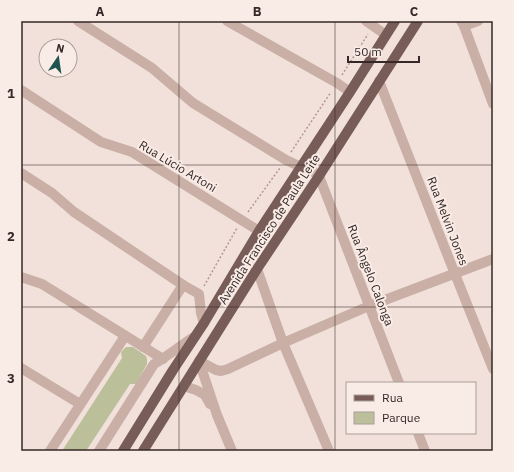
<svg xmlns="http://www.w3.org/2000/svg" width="514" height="472" font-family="'IBM Plex Sans',sans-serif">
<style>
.green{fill:#bbbf9a}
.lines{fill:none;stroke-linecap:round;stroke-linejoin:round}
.path{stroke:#b49890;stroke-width:1.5;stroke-dasharray:2 2;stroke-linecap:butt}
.minor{stroke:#c9afa6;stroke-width:10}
.major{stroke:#775c58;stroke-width:10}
.grid{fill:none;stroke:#352827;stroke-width:1;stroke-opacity:0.55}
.labels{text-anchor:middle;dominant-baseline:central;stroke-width:4;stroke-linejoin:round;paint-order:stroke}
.street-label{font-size:12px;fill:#352827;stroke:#f9ece6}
.neatline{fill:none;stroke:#352827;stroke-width:1.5}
.grid-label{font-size:13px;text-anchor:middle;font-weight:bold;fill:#352827}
</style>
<rect width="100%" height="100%" fill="#f1e1da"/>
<path class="green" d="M126 347H133L146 356 147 359V364L136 384H130L86 451H62L122 358 121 352Z"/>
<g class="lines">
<g class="path">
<path d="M342 75 368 34"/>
<path d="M291 152 331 92"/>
<path d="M248 212 280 168"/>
<path d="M204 286 237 228"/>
</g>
<g class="minor">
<path d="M78 21 152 68 193 103 286 160 301 167 310 169 319 176 399 383"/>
<path d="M227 21 337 83 350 92"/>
<path d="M366 21 386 35"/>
<path d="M461 21 464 26 493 104"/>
<path d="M464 26 478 21"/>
<path d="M379 81 455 274 493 369"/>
<path d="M21 90 101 142 132 152 259 231"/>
<path d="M21 173 52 193 74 212 183 285 199 294 201 313 204 323"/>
<path d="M257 269 283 343 329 451"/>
<path d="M21 277 42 284 163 359"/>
<path d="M143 347 183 285"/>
<path d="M199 361 216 370 221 371 228 369 283 343 369 306 493 259"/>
<path d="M199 361 217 415 232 451"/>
<path d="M21 368 80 404"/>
<path d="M184 386 196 390 205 395 210 404"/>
<path d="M418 433 425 451"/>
<path d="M50 451 125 336"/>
<path d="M99 451 154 364C168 356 181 345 194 337"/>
</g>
<g class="major">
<path d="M123 451 173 370 204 323 259 231 350 92 395 21"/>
<path d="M143 451 257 269 319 176 418 21"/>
</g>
</g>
<path class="grid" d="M179 21V451M335 21V451M21 165H493M21 307H493"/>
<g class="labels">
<g class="street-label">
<text transform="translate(178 166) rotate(31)">Rua Lúcio Artoni</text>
<text transform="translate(448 221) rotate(69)">Rua Melvin Jones</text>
<text transform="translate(269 229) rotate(-57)">Avenida Francisco de Paula Leite</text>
<text transform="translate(371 275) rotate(69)">Rua Ângelo Calonga</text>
</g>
</g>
<rect width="514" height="472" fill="none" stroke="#f9ece6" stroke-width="44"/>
<rect x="346" y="382" width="130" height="52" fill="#f9ece6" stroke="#ab9e9a"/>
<rect x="354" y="395" width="20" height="6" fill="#775c58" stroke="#ab9e9a"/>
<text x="382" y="402" font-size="12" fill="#352827">Rua</text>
<rect x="354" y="412" width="20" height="12" fill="#bbbf9a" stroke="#ab9e9a"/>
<text x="382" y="422" font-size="12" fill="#352827">Parque</text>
<g transform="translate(58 58) rotate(13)"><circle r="19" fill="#f9ece6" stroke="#ab9e9a"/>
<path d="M0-3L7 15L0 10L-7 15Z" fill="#1d554e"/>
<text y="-6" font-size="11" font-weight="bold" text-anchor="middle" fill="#352827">N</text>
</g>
<path d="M348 56v6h71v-6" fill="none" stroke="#352827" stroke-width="2"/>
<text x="354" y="56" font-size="12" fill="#352827" stroke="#f9ece6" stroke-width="3" paint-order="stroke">50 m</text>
<rect x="22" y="22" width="470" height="428" class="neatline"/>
<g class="grid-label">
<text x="100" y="16">A</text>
<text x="257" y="16">B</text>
<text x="414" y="16">C</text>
<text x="11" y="98">1</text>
<text x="11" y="241">2</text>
<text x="11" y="383">3</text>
</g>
</svg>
